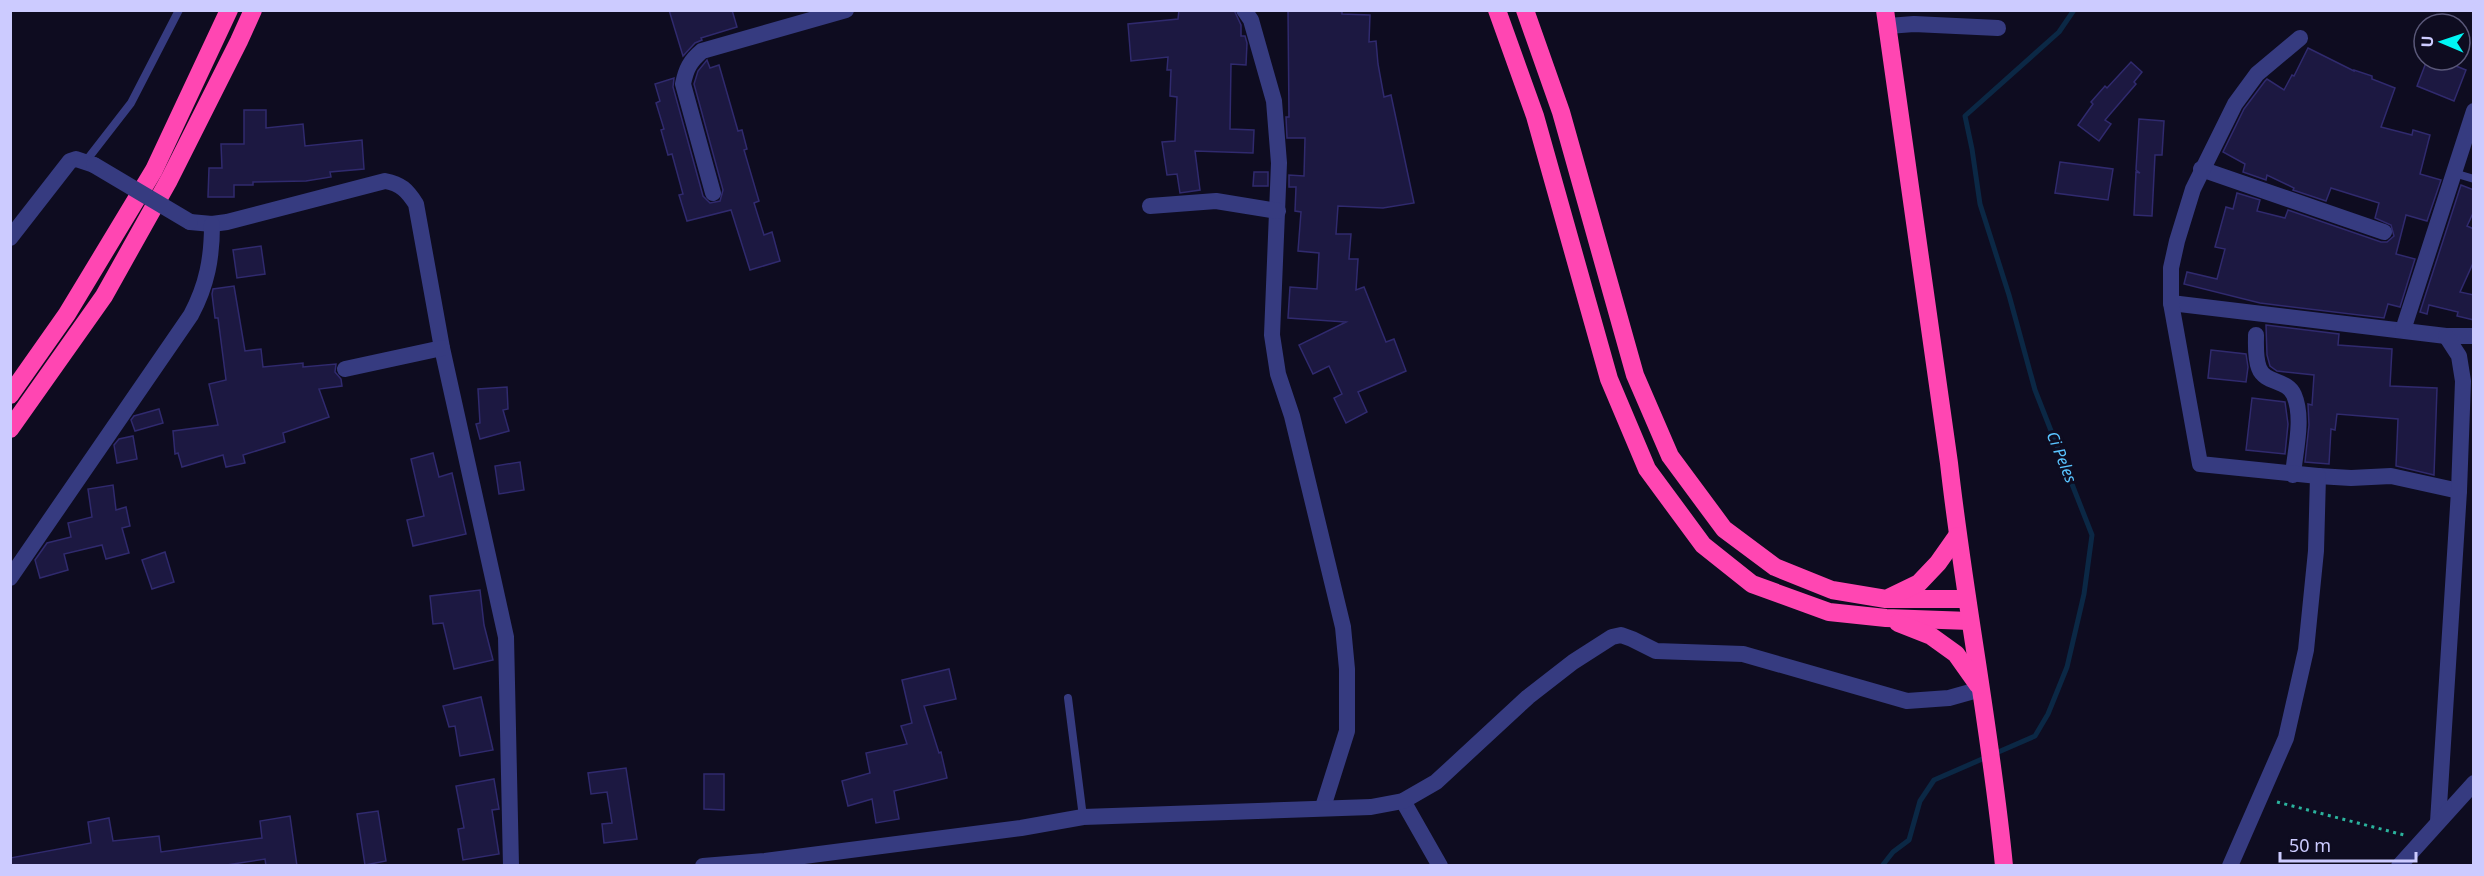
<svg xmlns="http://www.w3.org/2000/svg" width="2484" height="876" font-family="'Noto Sans',sans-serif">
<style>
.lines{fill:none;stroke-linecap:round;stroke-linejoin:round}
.stream{stroke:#0b2845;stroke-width:5}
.building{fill:#1c1841;stroke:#302a6e;stroke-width:1.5}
.path{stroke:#2bb39d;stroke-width:3;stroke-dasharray:3 4.5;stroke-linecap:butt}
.lane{stroke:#363b80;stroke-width:8}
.street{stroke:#363b80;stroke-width:16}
.highway{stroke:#ff46b2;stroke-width:18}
.street-bridge{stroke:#363b80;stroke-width:16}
.labels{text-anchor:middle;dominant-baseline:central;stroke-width:6;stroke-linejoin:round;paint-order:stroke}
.water-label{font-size:16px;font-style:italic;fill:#59c4ff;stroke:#0e0c20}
</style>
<rect width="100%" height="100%" fill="#0e0c20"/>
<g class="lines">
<path class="stream" d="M1882 866 1893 852 1909 840 1920 801 1934 780 2035 736 2048 714 2067 667 2084 594 2092 535 2035 390 2009 295 1980 204 1972 149 1965 116 2059 32 2074 10"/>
</g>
<g class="building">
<path d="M669 10H732L737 27 701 38 702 40 695 43 683 56Z"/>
<path d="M1179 10H1234L1241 25V36H1245L1247 43 1246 65 1231 64 1230 129 1254 130 1253 153 1195 151 1200 190 1180 193 1177 174 1167 175 1162 142 1175 141 1177 97 1170 96 1171 70H1167L1168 57 1131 61 1128 24 1178 19Z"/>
<path d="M1288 10H1342V14L1370 15 1369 42 1376 41 1378 64 1384 97 1391 95 1414 203 1383 208 1338 206 1336 234H1351L1349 259H1358L1356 290 1364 287 1386 342 1394 339 1406 371 1358 392 1367 412 1346 423 1334 398 1342 394 1329 366 1313 374 1299 345 1346 322 1288 318 1290 287 1317 289 1319 253 1298 251 1301 212 1295 211 1296 187H1289V175L1304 176 1305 138H1287L1286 117H1289Z"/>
<path d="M2308 48 2354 71V70L2372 76V79L2395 88 2381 127 2412 135 2413 130 2430 135 2420 174 2441 180 2427 221 2406 215 2396 254 2415 259 2400 307 2388 304 2384 318 2260 303 2184 284 2187 272 2217 279 2225 249 2215 247 2226 207 2233 209 2237 193 2260 200 2257 211 2285 218 2288 210 2381 242H2387L2394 236 2391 225 2375 218 2379 203 2331 188 2326 201 2293 190 2294 188 2267 175 2266 180 2243 172 2245 164 2223 152 2244 109 2265 81 2267 79 2284 90 2292 75 2294 76Z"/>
<path d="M707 60 710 68 719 65 738 131 742 130 747 149 744 150 759 201 754 203 764 235 772 232 780 261 750 270 731 210 687 221 679 195 683 194 672 154 668 155 661 130 664 129 656 103 660 101 655 84 674 78 673 87 703 196 710 203 720 201 723 190 694 84 698 71Z"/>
<path d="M2427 60H2441L2466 70 2454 101 2417 86Z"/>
<path d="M2131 62 2142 72 2134 82 2136 84 2105 120 2111 124 2099 141 2078 125 2093 104 2091 102 2105 86 2107 88Z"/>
<path d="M244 110H266V128L303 124 305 146 362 140 364 169 330 172 331 177 306 181 253 182V185H234V197H208L209 168H222L221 144H244Z"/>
<path d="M2139 119 2164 121 2162 155H2155L2152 216 2134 215 2136 172 2140 173 2136 170Z"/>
<path d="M2060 162 2113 169 2108 200 2055 193Z"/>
<path d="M1254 172H1268V186H1253Z"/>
<path d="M2461 185 2474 190V211L2467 226 2474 229V261L2460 292 2474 295V320L2457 316 2458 312 2429 305 2427 314 2420 312Z"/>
<path d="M261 246 265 274 237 278 233 250Z"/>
<path d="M234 286 245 351 261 349 263 367 303 363V367L336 364 335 372 341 379 342 386 319 389 329 417 283 433 285 442 243 455 245 463 226 467 223 455 182 467 178 453 175 454 173 431 218 425 209 384 226 380 218 318H215L212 294 213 289Z"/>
<path d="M2266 325 2339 334 2338 345 2392 349 2390 386 2437 388 2434 475 2396 466 2398 419 2337 414 2335 430 2331 429 2329 464 2305 462 2309 425 2308 404 2312 405 2314 375 2277 371 2270 366 2267 355Z"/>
<path d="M2211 350 2246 354 2248 367 2246 382 2208 378Z"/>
<path d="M507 387 508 409 503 410 509 431 480 439 476 424 480 423 478 389Z"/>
<path d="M2252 398 2285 402 2288 424 2285 454 2246 450Z"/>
<path d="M159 409 163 423 135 431 131 420 134 416Z"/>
<path d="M133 436 137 459 117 463 114 445 119 439Z"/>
<path d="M433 453 439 477 452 473 466 534 413 546 407 520 424 516 411 459Z"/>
<path d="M520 462 524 490 499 494 495 466Z"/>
<path d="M113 485 116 510 126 507 130 526 122 528 129 553 106 559 102 545 64 554 68 570 40 578 35 560 47 543 71 537 68 523 92 517 88 489Z"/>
<path d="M165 552 174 582 152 589 142 560Z"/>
<path d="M480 590 484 625 493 660 454 669 443 623 433 624 430 596Z"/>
<path d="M949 669 956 699 924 706 939 753 941 752 947 778 894 791 899 819 876 823 872 799 848 806 842 781 870 773 866 753 907 744 901 726 912 723 902 680Z"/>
<path d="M481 697 493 750 460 756 455 726 449 727 443 706Z"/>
<path d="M626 768 637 839 604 843 602 824 612 823 607 792 591 794 588 773Z"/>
<path d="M704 774H724V810L704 809Z"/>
<path d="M494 779 499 809 492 810 499 854 463 860 458 829 464 828 456 786Z"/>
<path d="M378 811 386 861 365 865 357 814Z"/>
<path d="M290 816 297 866H266L265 859 220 866H10V858L91 843 88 822 109 818 113 841 159 836 161 852 262 838 260 821Z"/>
</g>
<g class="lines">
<path class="path" d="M2277 802 2404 835"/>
<g class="lane">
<path d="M86 161 131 103 179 10"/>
<path d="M2454 173 2474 179"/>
<path d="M1068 698 1083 817"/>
</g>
<g class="street">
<path d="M1244 10 1251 20 1274 101 1279 163 1272 335 1278 374 1292 416 1343 627 1347 669V731L1323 807"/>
<path d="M1888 26 1914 24 1998 28"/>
<path d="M2201 169 2384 232"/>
<path d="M713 193 683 84C686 69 690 61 702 51L846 10"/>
<path d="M1150 206 1216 201 1278 211"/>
<path d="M190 222 212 224 227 222 385 181C401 184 407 190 416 204L442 348 506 637 511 866"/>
<path d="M10 238 70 161 76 159 94 165"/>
<path d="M2171 303 2446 336H2474"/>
<path d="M2403 330 2474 111"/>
<path d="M2256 335C2256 346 2255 358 2259 368 2265 384 2287 379 2294 395 2304 418 2295 451 2293 475"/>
<path d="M345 369 442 348"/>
<path d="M2318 476 2351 478 2391 476 2459 491"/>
<path d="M10 578 191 315C207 285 212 258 212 224"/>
<path d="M1403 801 1440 866"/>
<path d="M2438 822 2459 491 2463 381 2459 356 2446 336"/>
<path d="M703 866 765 861 1021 828 1083 817 1371 807 1403 801 1436 782 1528 697 1573 662 1612 637 1621 635 1632 639 1656 651 1743 654 1907 701 1949 698 1981 689"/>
<path d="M2230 866 2286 738 2306 650 2316 551 2318 476 2200 464 2171 303V268L2177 241 2193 189 2235 104 2257 74 2300 38"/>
<path d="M2399 866 2474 783"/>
</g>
<g class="highway">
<path d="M1497 10 1535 116 1609 379 1647 469 1703 545 1752 584 1829 612 1886 618 1970 621"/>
<path d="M1525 10 1561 112 1635 375 1670 456 1724 529 1775 567 1832 590 1886 599H1967"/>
<path d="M1885 10 1949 463C1964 598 1991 731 2004 866"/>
<path d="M10 395 67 314 154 170 229 10"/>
<path d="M10 429 104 296 169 180 239 41 253 10"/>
<path d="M1890 597 1919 583 1938 563 1957 536"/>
<path d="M1898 623 1931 636 1956 654 1978 685"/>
</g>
<path class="street-bridge" d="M94 165 190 222"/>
</g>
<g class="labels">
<g class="water-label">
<text transform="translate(2062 457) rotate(68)">Ci Peles</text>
</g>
</g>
<rect width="2484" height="876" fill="none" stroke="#cccbff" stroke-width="24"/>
<g transform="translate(2442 42) rotate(272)"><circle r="28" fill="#0e0c20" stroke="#5a5879" stroke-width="1.5"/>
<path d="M0-4.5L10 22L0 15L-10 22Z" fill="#00f6f5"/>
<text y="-9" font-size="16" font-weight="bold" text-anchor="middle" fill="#cccbff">U</text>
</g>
<path d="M2280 852v9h136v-9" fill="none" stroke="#cccbff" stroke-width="3"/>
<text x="2289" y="852" font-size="18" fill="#cccbff" stroke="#0e0c20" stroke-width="4.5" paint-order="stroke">50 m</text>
</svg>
